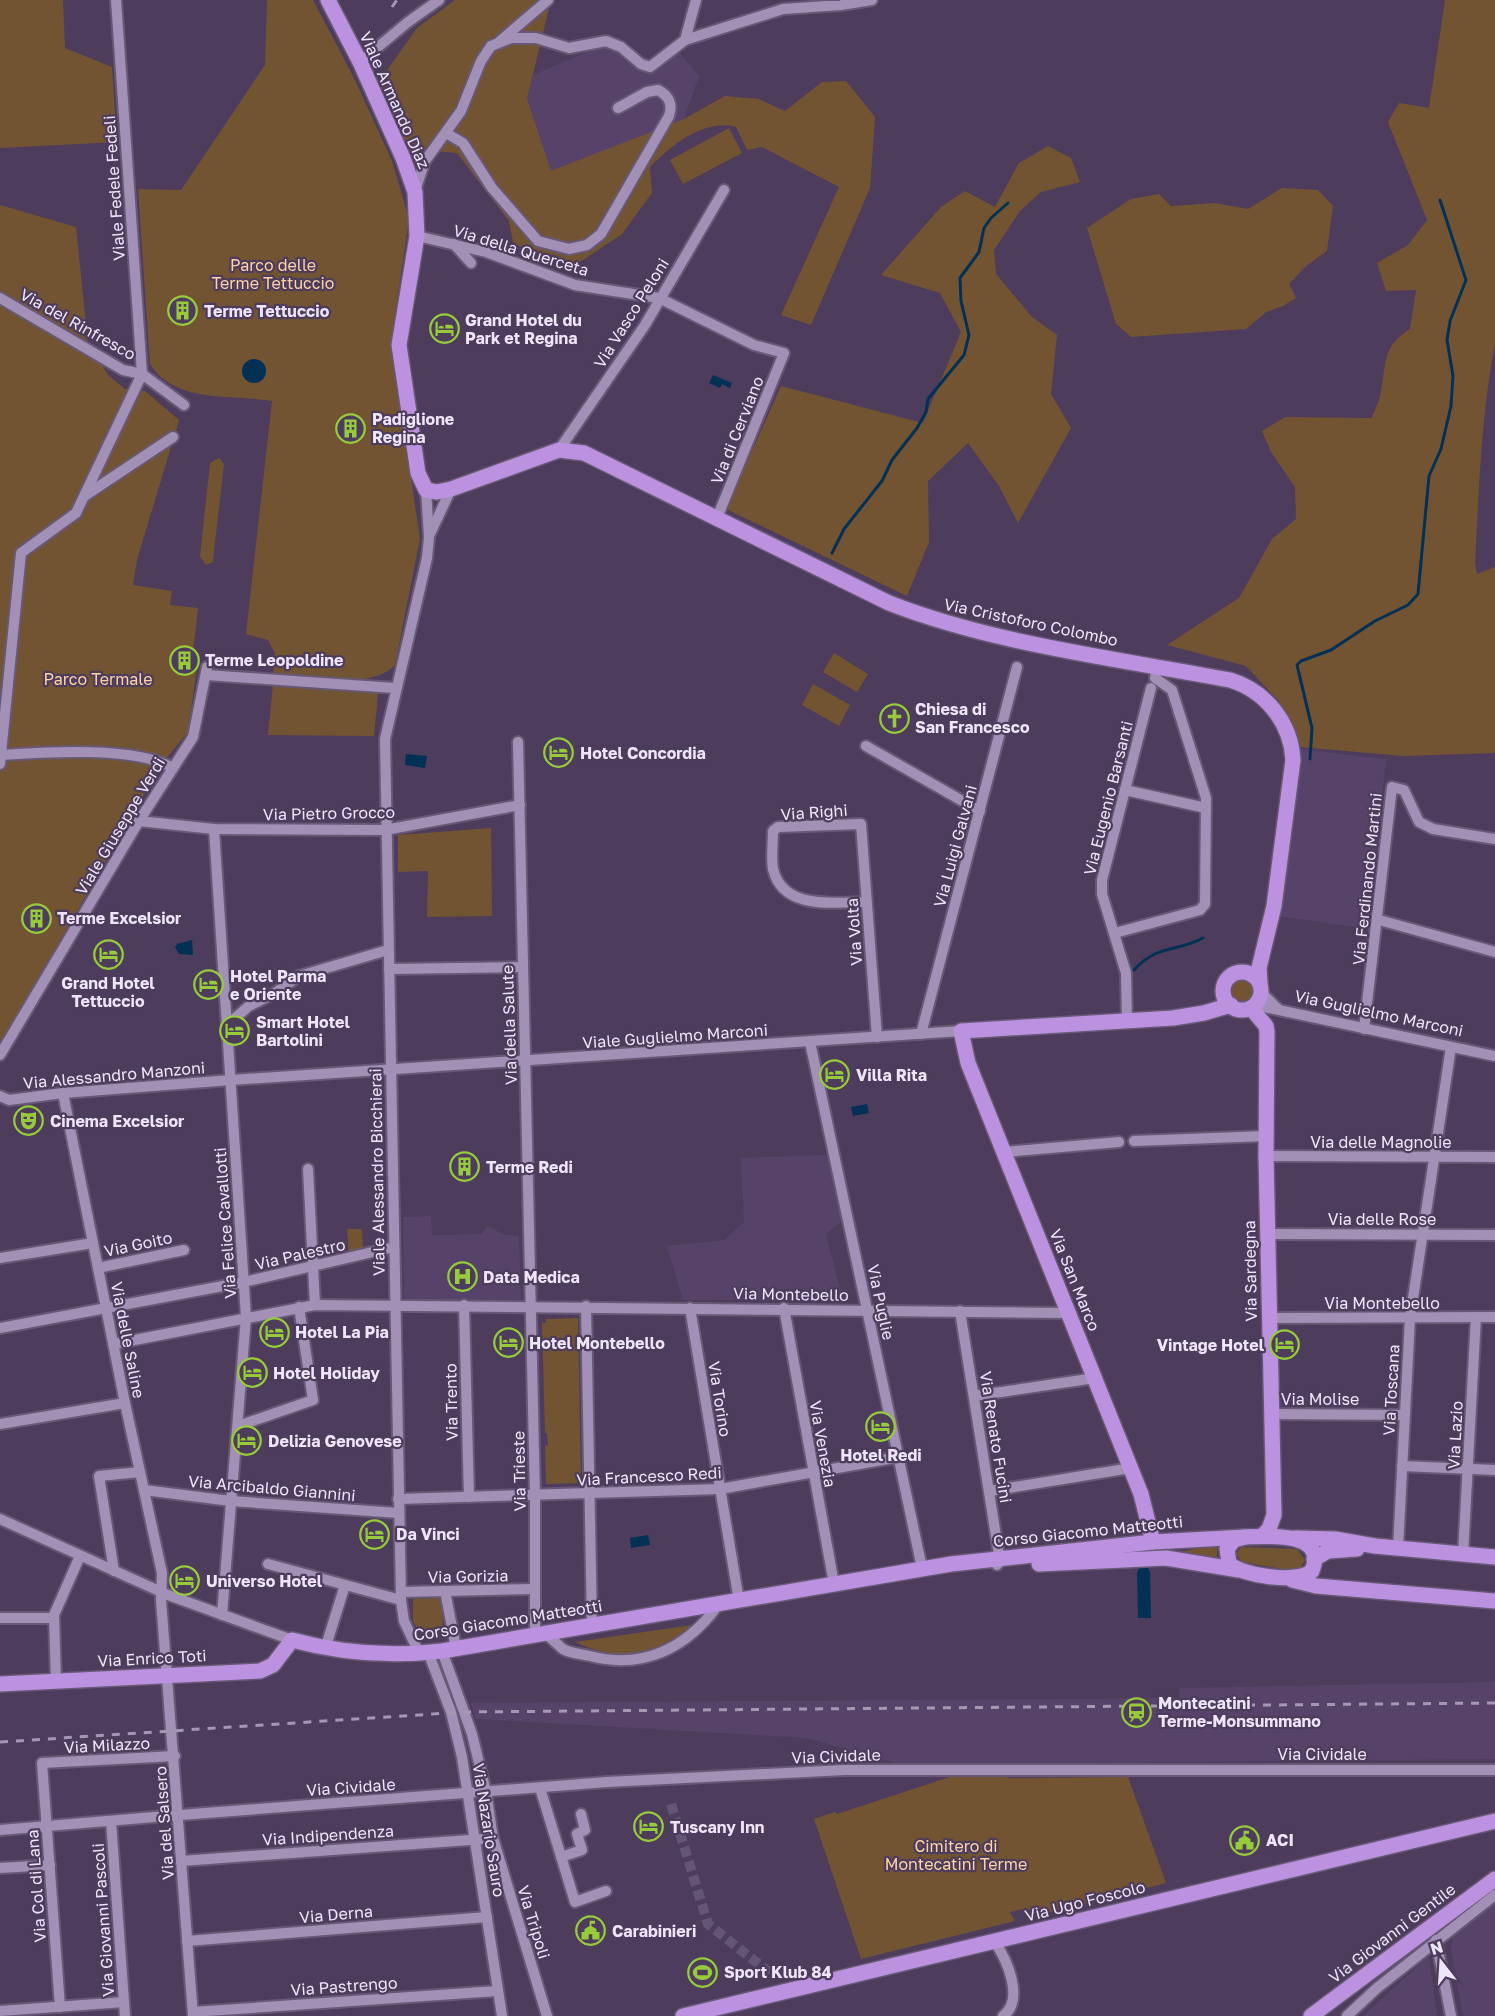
<svg xmlns="http://www.w3.org/2000/svg" width="1495" height="2016" font-family="'Golos Text',sans-serif">
<style>
.built{fill:#57436a}
.green{fill:#735432}
.water{fill:#023155}
.lines{fill:none;stroke-linecap:round;stroke-linejoin:round}
.stream{stroke:#023155;stroke-width:3}
.minor-tunnel{stroke:#655574;stroke-width:10;stroke-dasharray:10 5;stroke-linecap:butt}
.minor-casing{stroke:#675975;stroke-width:14}
.major-casing{stroke:#675975;stroke-width:18}
.minor{stroke:#a390b6;stroke-width:10}
.major{stroke:#bb91e0;stroke-width:15}
.rail{stroke:#a598b2;stroke-width:3;stroke-dasharray:8 8;stroke-linecap:butt}
.labels{text-anchor:middle;dominant-baseline:central;stroke-width:4.5;stroke-linejoin:round;paint-order:stroke}
.street-label{font-size:16px;fill:#eee5f9;stroke:#4d3c5c}
.park-label{font-size:16px;fill:#ffd3a5;stroke:#4d3c5c}
.poi-label{font-size:16px;font-weight:bold;fill:#eee5f9;stroke:#4d3c5c;text-anchor:start}
</style>
<rect width="100%" height="100%" fill="#4d3c5c"/>
<g class="built">
<path d="M604 45 649 61 679 52 699 76 684 119 551 172 527 99 533 75Z"/>
<path d="M1299 749 1386 759 1369 929 1278 916Z"/>
<path d="M827 1155 842 1221 826 1234 843 1301 683 1300 667 1246 724 1240 744 1222 741 1158Z"/>
<path d="M431 1216 432 1235 481 1234 488 1226 503 1234 519 1236 521 1300H404L403 1217Z"/>
<path d="M1495 1682V1759L902 1765 807 1738 476 1719 471 1703 1179 1698 1180 1688Z"/>
<path d="M1495 1899V2016H1463L1451 1949 1454 1934Z"/>
<path d="M1429 1956 1437 2016H1363Z"/>
</g>
<g class="green">
<path d="M0 0H63L65 48 112 67 117 142 0 148Z"/>
<path d="M267 0H313L354 78 392 161 409 219 391 343 420 539 395 665C372 690 305 678 273 677L275 653 268 640 246 634 272 401C231 394 175 404 150 364L138 189 181 190 265 65Z"/>
<path d="M455 0H551L527 99 551 171 684 119 725 96 759 99 785 111 822 82 846 81 875 117 870 188 811 325 781 315 839 187 762 147 747 150 736 127C705 118 670 146 650 167L652 193 622 234 574 266 533 256 513 242 509 221 457 153 405 149 378 83 417 28Z"/>
<path d="M1445 0H1495V344C1481 416 1479 490 1475 563L1477 574 1495 567V753L1403 756 1300 747 1278 700 1246 666 1167 645 1239 598 1272 539 1296 519 1295 487 1271 452 1262 431 1285 417 1372 418C1375 409 1380 400 1381 390 1387 361 1382 347 1410 329L1416 290 1386 291 1377 263 1408 245 1427 220 1388 122 1399 103 1429 108Z"/>
<path d="M729 128 742 153 683 184 670 160Z"/>
<path d="M1048 146 1071 158 1080 182 1041 192 1020 211 994 250 996 274 1032 317 1057 335 1051 394 1071 428 1018 523 999 486 968 443 928 481 929 542 907 596 726 509 781 386 923 423 961 332 940 293 881 275 941 207 965 191 995 207 1019 163Z"/>
<path d="M1282 188 1318 190 1333 206 1327 251 1306 266 1289 284 1296 298 1283 306 1266 312 1246 329 1131 337 1116 324 1087 228 1131 199 1159 194 1171 206 1215 203 1248 209Z"/>
<path d="M0 205 76 227 88 344 109 376 125 389 145 391 179 420 137 560 133 585 172 591 170 605 198 608 193 652 199 653 188 732 162 764 0 1044Z"/>
<path d="M219 458 224 464 214 551 213 562 206 565 200 556 210 463Z"/>
<path d="M834 653 868 674 857 692 823 672Z"/>
<path d="M273 684 378 693 374 736 268 735Z"/>
<path d="M813 684 850 705 839 726 802 705Z"/>
<path d="M491 828 492 916 427 917 428 871 398 872V835Z"/>
<circle cx="1242" cy="991" r="11"/>
<path d="M347 1229H362L363 1248H383L349 1255Z"/>
<path d="M578 1318 581 1483 546 1484 545 1446 548 1445 547 1433H545L542 1323H546V1319Z"/>
<path d="M1214 1545 1217 1547V1562L1175 1553Z"/>
<path d="M1242 1547 1297 1549 1305 1560 1299 1570 1294 1571 1241 1562 1236 1553Z"/>
<path d="M442 1598 443 1634 425 1636 413 1622V1599Z"/>
<path d="M692 1625C655 1660 622 1663 575 1642Z"/>
<path d="M1003 1773 1008 1778 1128 1777 1166 1883 1035 1916 1027 1908 1010 1912 1015 1921 861 1959 814 1819 835 1812 837 1814 959 1774Z"/>
</g>
<g class="water">
<circle cx="254" cy="371" r="12"/>
<path d="M713 375 732 383 730 388 722 384 720 388 709 383Z"/>
<path d="M406 754 427 756 425 768 405 765Z"/>
<path d="M192 940 193 955 179 954 175 947 177 944Z"/>
<path d="M867 1104 869 1113 853 1116 851 1107Z"/>
<path d="M648 1535 650 1545 631 1548 630 1538Z"/>
<path d="M1141 1566H1147L1150 1572 1151 1618H1138L1137 1572Z"/>
</g>
<g class="lines">
<g class="stream">
<path d="M832 553 844 529 882 481 892 460 917 428 926 412 928 399 964 355 969 335 961 301 960 278 979 252 984 228 991 218 1008 203"/>
<path d="M1310 759 1312 728 1297 665 1301 661 1331 650 1375 621 1408 605 1418 594 1429 476 1441 449 1451 406 1453 376 1447 340 1450 321 1466 280 1440 200"/>
<path d="M1134 970C1158 944 1174 953 1203 938"/>
</g>
<path class="minor-tunnel" d="M671 1804 708 1924 770 1973"/>
<defs>
<g id="minor">
<path d="M116 0 142 374"/>
<path d="M685 40 783 9 841 5 872 0"/>
<path d="M500 41 548 0"/>
<path d="M360 62 408 22 439 0"/>
<path d="M446 133 463 143 492 188 538 241 569 249 587 245 601 234 669 116C673 104 669 96 658 90L647 92 618 108"/>
<path d="M415 191 425 161 461 111 481 61 491 46 511 38H536L569 48 606 41 621 47 641 64 650 67 685 40 696 0"/>
<path d="M417 236 486 252 575 285 659 298 754 345 784 353 717 518"/>
<path d="M454 244 471 263"/>
<path d="M0 298 123 370 142 374 184 405"/>
<path d="M559 450 645 325 724 190"/>
<path d="M86 495 173 437"/>
<path d="M430 534 451 489"/>
<path d="M207 675 395 688"/>
<path d="M518 742 535 1496V1635"/>
<path d="M866 746 980 811"/>
<path d="M0 755C44 752 137 746 173 768"/>
<path d="M0 764 21 553 76 513 142 374"/>
<path d="M1125 790 1206 808"/>
<path d="M139 821 214 829 385 830 520 805"/>
<path d="M214 829 246 1317 222 1615"/>
<path d="M867 902C835 902 783 911 773 869 771 857 773 843 773 831L778 827 861 824 877 1037"/>
<path d="M1379 920 1495 952"/>
<path d="M1115 933 1200 910 1205 904 1206 798 1172 690 1155 678 1157 666"/>
<path d="M389 969 522 967"/>
<path d="M1261 992 1278 1009"/>
<path d="M1255 1005 1495 1056"/>
<path d="M1127 1021 1126 973 1102 894V880L1151 688"/>
<path d="M228 1024 249 1006 275 993 299 976 388 950"/>
<path d="M1364 1029 1392 787 1404 790 1419 822 1433 829 1495 839"/>
<path d="M921 1034 1017 667"/>
<path d="M810 1042 922 1568"/>
<path d="M0 1055 139 821 193 737 207 667"/>
<path d="M63 1093 125 1403 162 1573 161 1600 193 2016"/>
<path d="M0 1096 9 1100 63 1093 231 1080 961 1031"/>
<path d="M1134 1141 1266 1136"/>
<path d="M1005 1152 1119 1142"/>
<path d="M1266 1156 1495 1157"/>
<path d="M308 1169 315 1305"/>
<path d="M1268 1234 1495 1235"/>
<path d="M0 1258 93 1243"/>
<path d="M98 1268 184 1250"/>
<path d="M464 1305 469 1497"/>
<path d="M586 1306 592 1626"/>
<path d="M690 1308 739 1601"/>
<path d="M784 1308 834 1584"/>
<path d="M960 1311 1000 1561 997 1565"/>
<path d="M1269 1318 1495 1317"/>
<path d="M0 1328 244 1282 394 1247"/>
<path d="M114 1344 315 1305 1068 1313"/>
<path d="M974 1396 1095 1378"/>
<path d="M1271 1414 1404 1415"/>
<path d="M0 1424 125 1403"/>
<path d="M238 1426 313 1400 299 1307"/>
<path d="M1402 1466 1495 1470"/>
<path d="M144 1490 231 1501 398 1513"/>
<path d="M990 1491 1131 1468"/>
<path d="M398 1499 720 1489 899 1457"/>
<path d="M0 1519 168 1595 292 1640"/>
<path d="M1398 1548 1410 1318 1451 1047"/>
<path d="M1463 1554 1476 1317"/>
<path d="M268 1564 401 1600"/>
<path d="M114 1571 99 1476 140 1472"/>
<path d="M445 1591 456 1648"/>
<path d="M401 1592 535 1589"/>
<path d="M0 1618H54"/>
<path d="M545 1633C551 1638 557 1644 563 1649 569 1653 582 1654 590 1656 643 1670 687 1648 718 1605"/>
<path d="M325 1649 345 1585"/>
<path d="M442 1651 472 1734 486 1792 493 1838 547 2016"/>
<path d="M428 1652 451 1712 462 1757 502 2016"/>
<path d="M419 1653 404 1621 401 1600 385 739 427 558 429 537 426 490"/>
<path d="M56 1681 54 1615 80 1556"/>
<path d="M540 1788 575 1902 606 1891"/>
<path d="M180 1815 607 1782 844 1770H1495"/>
<path d="M111 1821 125 2016"/>
<path d="M0 1830 178 1815"/>
<path d="M561 1857 582 1850 577 1834 585 1830 581 1814"/>
<path d="M181 1861 483 1839"/>
<path d="M0 1868 50 1865"/>
<path d="M1436 1940 1451 2016"/>
<path d="M187 1941 487 1917"/>
<path d="M994 1941C1007 1959 1025 2000 1003 2016"/>
<path d="M60 2007 42 1763 175 1756"/>
<path d="M0 2011 124 2002"/>
<path d="M193 2012 497 1991"/>
<path d="M1347 2016 1377 1988 1495 1895"/>
</g>
<g id="major">
<path d="M328 0 360 62 403 158 415 192 417 236 399 345 418 473 426 490 437 492 451 489 559 450 584 453 889 603C994 644 1119 659 1230 680 1266 691 1291 723 1293 760L1274 906 1259 968 1260 983"/>
<circle cx="1242" cy="991" r="19"/>
<path d="M1251 1008 1266 1026 1267 1032 1266 1156 1274 1515 1269 1529 1262 1536"/>
<path d="M1245 1537C1268 1536 1328 1531 1312 1571 1298 1584 1241 1576 1229 1563L1227 1549 1234 1540Z"/>
<path d="M1295 1538 1335 1539 1375 1546 1495 1557"/>
<path d="M1153 1542 1141 1494 968 1063 961 1031 1173 1018 1204 1013 1231 1005"/>
<path d="M1314 1559 1328 1551 1357 1549"/>
<path d="M1039 1564 1166 1558 1239 1570"/>
<path d="M1292 1580 1316 1586 1495 1601"/>
<path d="M0 1684 260 1671 273 1665 292 1640C340 1653 391 1657 442 1651L951 1564 1153 1542 1245 1537"/>
<path d="M683 2016 1495 1821"/>
<path d="M1311 2016 1495 1879"/>
</g>
</defs>
<use href="#minor" class="minor-casing"/>
<use href="#major" class="major-casing"/>
<use href="#minor" class="minor"/>
<use href="#major" class="major"/>
<g class="rail">
<path d="M392 7 397 0"/>
<path d="M0 1742 464 1712 1495 1703"/>
</g>
</g>
<defs>
<symbol id="building-ring" viewBox="-11 -11 22 22"><circle r="9.5" fill="#4d3c5c" stroke="#96cc39" stroke-width="1.5"/><path d="M-4-6H4V6H1V3H-1V6H-4ZM-2.5-4.3h1.7v1.8h-1.7ZM.8-4.3h1.7v1.8H.8ZM-2.5-1h1.7V.8h-1.7ZM.8-1h1.7V.8H.8Z" fill="#96cc39"/></symbol>
<symbol id="hotel-ring" viewBox="-11 -11 22 22"><circle r="9.5" fill="#4d3c5c" stroke="#96cc39" stroke-width="1.5"/><path d="M-6-4.5h1.5V1H6V5H4.5V3h-9V5H-6ZM-4 0a1.8 1.8 0 1 1 3.6 0ZM.5 0V-2.5h3Q6-2.5 6 0Z" fill="#96cc39"/></symbol>
<symbol id="church-ring" viewBox="-11 -11 22 22"><circle r="9.5" fill="#4d3c5c" stroke="#96cc39" stroke-width="1.5"/><path d="M-1.2-6h2.4v3.5h3.3v2.4h-3.3V6h-2.4V-.1h-3.3v-2.4h3.3Z" fill="#96cc39"/></symbol>
<symbol id="theatre-ring" viewBox="-11 -11 22 22"><circle r="9.5" fill="#4d3c5c" stroke="#96cc39" stroke-width="1.5"/><path d="M-5-5.5Q0-4 5-5.5V0Q5 5 0 6Q-5 5-5 0ZM-3.3-2.5H-1v1.5H-3.3ZM1-2.5H3.3v1.5H1ZM-2.8 1Q0 5.5 2.8 1Z" fill="#96cc39"/></symbol>
<symbol id="hospital-ring" viewBox="-11 -11 22 22"><circle r="9.5" fill="#4d3c5c" stroke="#96cc39" stroke-width="1.5"/><path d="M-5-5h3v3.5h4V-5h3V5h-3V1.5h-4V5h-3Z" fill="#96cc39"/></symbol>
<symbol id="station-ring" viewBox="-11 -11 22 22"><circle r="9.5" fill="#4d3c5c" stroke="#96cc39" stroke-width="1.5"/><path d="M-3-6H3Q5-6 5-4V2Q5 4 3 4L4.5 6H3L1.5 4h-3L-3 6H-4.5L-3 4Q-5 4-5 2V-4Q-5-6-3-6ZM-3.5-4v3h7v-3ZM-3.5 1v1.5H-2V1ZM2 1v1.5H3.5V1Z" fill="#96cc39"/></symbol>
<symbol id="civic-ring" viewBox="-11 -11 22 22"><circle r="9.5" fill="#4d3c5c" stroke="#96cc39" stroke-width="1.5"/><path d="M-.6-6.5H3V-4.5H.6V-3L4-1V1h2V6H-6V1h2V-1L-.6-3ZM-1.2 2.5V6h2.4V2.5Z" fill="#96cc39"/></symbol>
<symbol id="stadium-ring" viewBox="-11 -11 22 22"><circle r="9.5" fill="#4d3c5c" stroke="#96cc39" stroke-width="1.5"/><path d="M0-5a6.5 5 0 1 0 0 10a6.5 5 0 1 0 0-10ZM-3.5-1.8h7v3.6h-7Z" fill="#96cc39"/></symbol>
</defs>
<g fill-rule="evenodd">
<use href="#building-ring" x="166" y="294" width="33" height="33"/>
<use href="#hotel-ring" x="428" y="312" width="33" height="33"/>
<use href="#building-ring" x="334" y="412" width="33" height="33"/>
<use href="#building-ring" x="168" y="644" width="33" height="33"/>
<use href="#church-ring" x="878" y="702" width="33" height="33"/>
<use href="#hotel-ring" x="542" y="736" width="33" height="33"/>
<use href="#building-ring" x="20" y="902" width="33" height="33"/>
<use href="#hotel-ring" x="92" y="938" width="33" height="33"/>
<use href="#hotel-ring" x="192" y="968" width="33" height="33"/>
<use href="#hotel-ring" x="218" y="1014" width="33" height="33"/>
<use href="#hotel-ring" x="818" y="1058" width="33" height="33"/>
<use href="#theatre-ring" x="12" y="1104" width="33" height="33"/>
<use href="#building-ring" x="448" y="1150" width="33" height="33"/>
<use href="#hospital-ring" x="446" y="1260" width="33" height="33"/>
<use href="#hotel-ring" x="258" y="1316" width="33" height="33"/>
<use href="#hotel-ring" x="492" y="1326" width="33" height="33"/>
<use href="#hotel-ring" x="1268" y="1328" width="33" height="33"/>
<use href="#hotel-ring" x="236" y="1356" width="33" height="33"/>
<use href="#hotel-ring" x="864" y="1410" width="33" height="33"/>
<use href="#hotel-ring" x="230" y="1424" width="33" height="33"/>
<use href="#hotel-ring" x="358" y="1518" width="33" height="33"/>
<use href="#hotel-ring" x="168" y="1564" width="33" height="33"/>
<use href="#station-ring" x="1120" y="1696" width="33" height="33"/>
<use href="#hotel-ring" x="632" y="1810" width="33" height="33"/>
<use href="#civic-ring" x="1228" y="1824" width="33" height="33"/>
<use href="#civic-ring" x="574" y="1914" width="33" height="33"/>
<use href="#stadium-ring" x="686" y="1956" width="33" height="33"/>
</g>
<g class="labels">
<g class="street-label">
<text transform="translate(395 100) rotate(66)">Viale Armando Diaz</text>
<text transform="translate(114 188) rotate(-94)">Viale Fedele Fedeli</text>
<text transform="translate(521 250) rotate(17)">Via della Querceta</text>
<text transform="translate(631 313) rotate(-58)">Via Vasco Peloni</text>
<text transform="translate(78 324) rotate(29)">Via del Rinfresco</text>
<text transform="translate(737 430) rotate(-68)">Via di Cerviano</text>
<text transform="translate(1031 622) rotate(12)">Via Cristoforo Colombo</text>
<text transform="translate(1108 798) rotate(-76)">Via Eugenio Barsanti</text>
<text transform="translate(814 812) rotate(-4)">Via Righi</text>
<text transform="translate(329 813) rotate(-1)">Via Pietro Grocco</text>
<text transform="translate(120 826) rotate(-59)">Viale Giuseppe Verdi</text>
<text transform="translate(955 846) rotate(-75)">Via Luigi Galvani</text>
<text transform="translate(1367 879) rotate(-84)">Via Ferdinando Martini</text>
<text transform="translate(854 932) rotate(-94)">Via Volta</text>
<text transform="translate(1379 1013) rotate(12)">Via Guglielmo Marconi</text>
<text transform="translate(509 1025) rotate(-92)">Via della Salute</text>
<text transform="translate(675 1036) rotate(-4)">Viale Guglielmo Marconi</text>
<text transform="translate(114 1075) rotate(-5)">Via Alessandro Manzoni</text>
<text x="1381" y="1142">Via delle Magnolie</text>
<text transform="translate(377 1172) rotate(-91)">Viale Alessandro Bicchierai</text>
<text x="1382" y="1219">Via delle Rose</text>
<text transform="translate(225 1223) rotate(-94)">Via Felice Cavallotti</text>
<text transform="translate(138 1244) rotate(-12)">Via Goito</text>
<text transform="translate(300 1254) rotate(-13)">Via Palestro</text>
<text transform="translate(1250 1271) rotate(-91)">Via Sardegna</text>
<text transform="translate(1075 1280) rotate(68)">Via San Marco</text>
<text transform="translate(791 1294) rotate(1)">Via Montebello</text>
<text transform="translate(881 1302) rotate(78)">Via Puglie</text>
<text x="1382" y="1303">Via Montebello</text>
<text transform="translate(128 1340) rotate(79)">Via delle Saline</text>
<text transform="translate(1391 1390) rotate(-87)">Via Toscana</text>
<text transform="translate(720 1399) rotate(81)">Via Torino</text>
<text x="1320" y="1399">Via Molise</text>
<text transform="translate(451 1402) rotate(-91)">Via Trento</text>
<text transform="translate(1455 1435) rotate(-87)">Via Lazio</text>
<text transform="translate(996 1437) rotate(81)">Via Renato Fucini</text>
<text transform="translate(823 1444) rotate(80)">Via Venezia</text>
<text transform="translate(519 1471) rotate(-91)">Via Trieste</text>
<text transform="translate(649 1476) rotate(-3)">Via Francesco Redi</text>
<text transform="translate(272 1488) rotate(5)">Via Arcibaldo Giannini</text>
<text transform="translate(1088 1531) rotate(-6)">Corso Giacomo Matteotti</text>
<text transform="translate(468 1576) rotate(-1)">Via Gorizia</text>
<text transform="translate(508 1620) rotate(-9)">Corso Giacomo Matteotti</text>
<text transform="translate(152 1658) rotate(-3)">Via Enrico Toti</text>
<text transform="translate(107 1745) rotate(-3)">Via Milazzo</text>
<text x="1322" y="1754">Via Cividale</text>
<text transform="translate(836 1756) rotate(-2)">Via Cividale</text>
<text transform="translate(351 1787) rotate(-4)">Via Cividale</text>
<text transform="translate(164 1823) rotate(-94)">Via del Salsero</text>
<text transform="translate(489 1830) rotate(81)">Via Nazario Sauro</text>
<text transform="translate(328 1835) rotate(-4)">Via Indipendenza</text>
<text transform="translate(36 1886) rotate(-94)">Via Col di Lana</text>
<text transform="translate(1085 1901) rotate(-14)">Via Ugo Foscolo</text>
<text transform="translate(336 1914) rotate(-5)">Via Derna</text>
<text transform="translate(103 1920) rotate(-94)">Via Giovanni Pascoli</text>
<text transform="translate(534 1922) rotate(73)">Via Tripoli</text>
<text transform="translate(1392 1933) rotate(-37)">Via Giovanni Gentile</text>
<text transform="translate(344 1986) rotate(-4)">Via Pastrengo</text>
</g>
<g class="park-label">
<text x="273" y="265">Parco delle<tspan x="273" dy="18">Terme Tettuccio</tspan></text>
<text x="98" y="679">Parco Termale</text>
<text x="956" y="1846">Cimitero di<tspan x="956" dy="18">Montecatini Terme</tspan></text>
</g>
<g class="poi-label">
<text x="204" y="311">Terme Tettuccio</text>
<text x="465" y="320">Grand Hotel du<tspan x="465" dy="18">Park et Regina</tspan></text>
<text x="372" y="419">Padiglione<tspan x="372" dy="18">Regina</tspan></text>
<text x="205" y="660">Terme Leopoldine</text>
<text x="915" y="709">Chiesa di<tspan x="915" dy="18">San Francesco</tspan></text>
<text x="580" y="753">Hotel Concordia</text>
<text x="57" y="918">Terme Excelsior</text>
<text x="230" y="976">Hotel Parma<tspan x="230" dy="18">e Oriente</tspan></text>
<text x="108" y="983" text-anchor="middle">Grand Hotel<tspan x="108" dy="18">Tettuccio</tspan></text>
<text x="256" y="1022">Smart Hotel<tspan x="256" dy="18">Bartolini</tspan></text>
<text x="856" y="1075">Villa Rita</text>
<text x="50" y="1121">Cinema Excelsior</text>
<text x="486" y="1167">Terme Redi</text>
<text x="483" y="1277">Data Medica</text>
<text x="295" y="1332">Hotel La Pia</text>
<text x="529" y="1343">Hotel Montebello</text>
<text x="1264" y="1345" text-anchor="end">Vintage Hotel</text>
<text x="273" y="1373">Hotel Holiday</text>
<text x="268" y="1441">Delizia Genovese</text>
<text x="881" y="1455" text-anchor="middle">Hotel Redi</text>
<text x="396" y="1534">Da Vinci</text>
<text x="206" y="1581">Universo Hotel</text>
<text x="1158" y="1703">Montecatini<tspan x="1158" dy="18">Terme-Monsummano</tspan></text>
<text x="670" y="1827">Tuscany Inn</text>
<text x="1266" y="1840">ACI</text>
<text x="612" y="1931">Carabinieri</text>
<text x="724" y="1972">Sport Klub 84</text>
</g>
</g>
<g transform="translate(1441 1962) rotate(343)" stroke="#4d3c5c" stroke-width="4.5" paint-order="stroke">
<path d="M0-4.5L10 22L0 15L-10 22Z" fill="#eee5f9"/>
<text y="-9" font-size="16" font-weight="bold" text-anchor="middle" fill="#eee5f9">N</text>
</g>
</svg>
